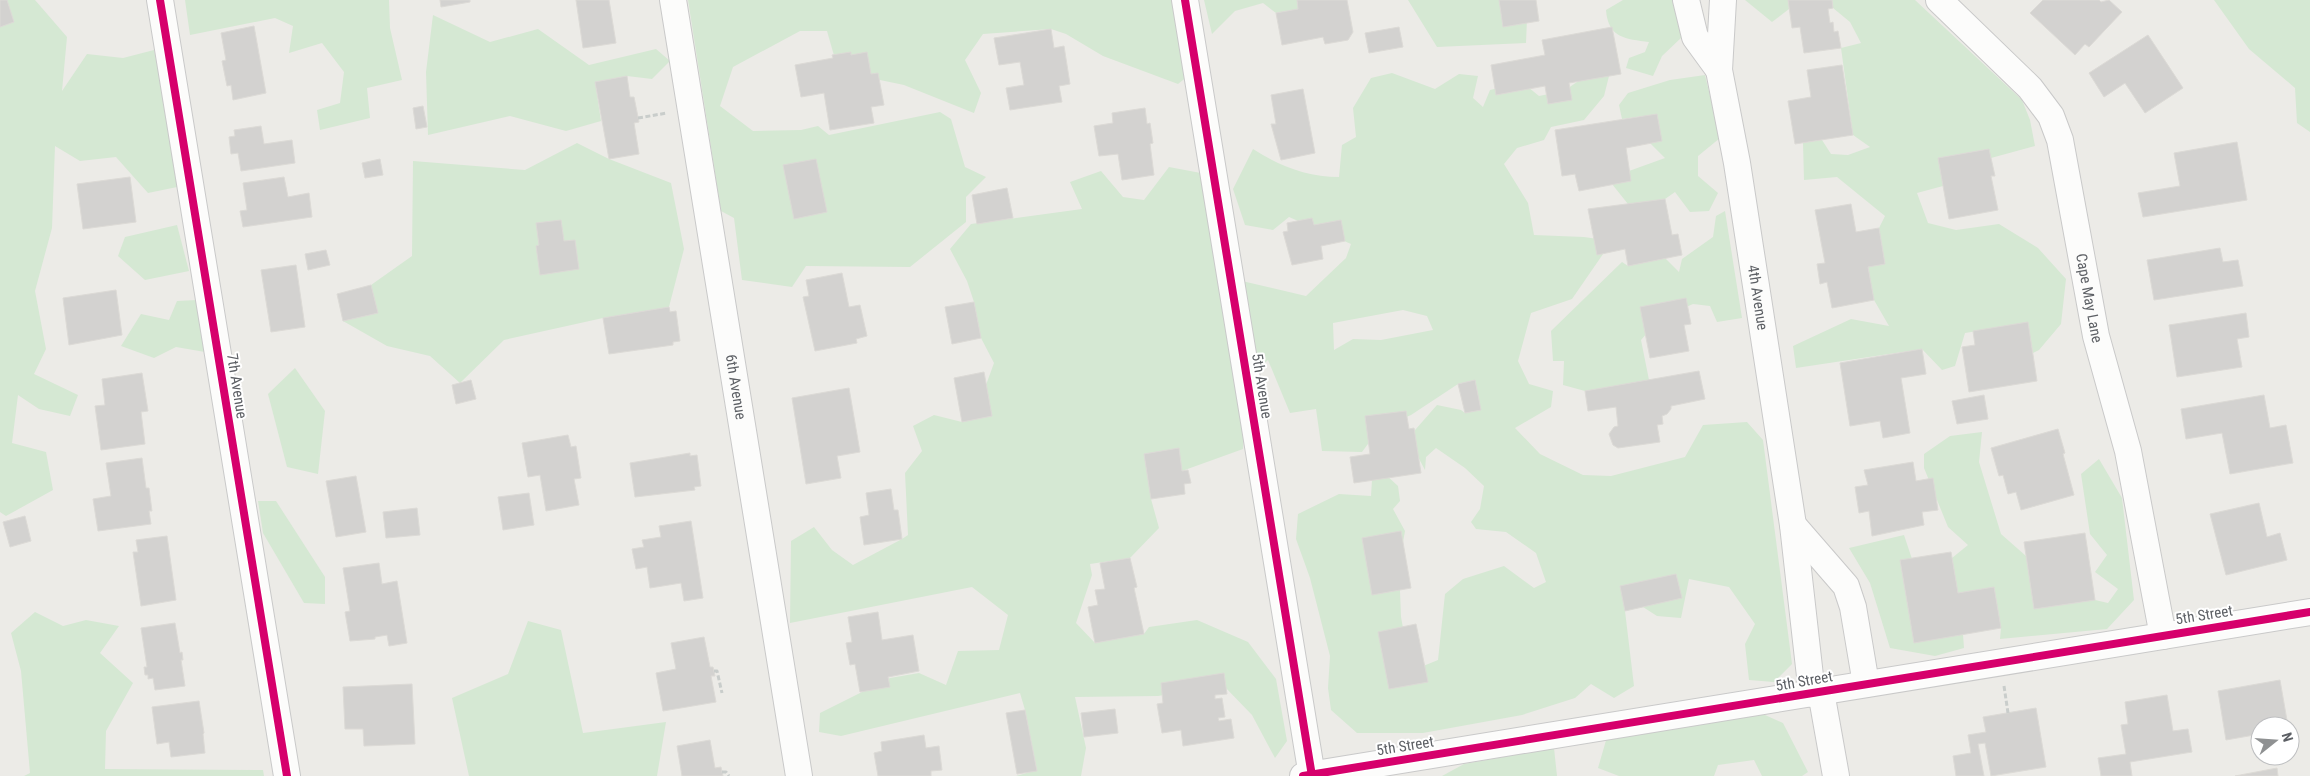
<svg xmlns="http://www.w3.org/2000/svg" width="2310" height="776" font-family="'Roboto Condensed',sans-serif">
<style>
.green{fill:#d5e8d3;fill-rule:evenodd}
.building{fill:#d3d2d0;stroke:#dcdad6}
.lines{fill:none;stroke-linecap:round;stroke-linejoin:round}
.street-casing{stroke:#c9c9c9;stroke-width:28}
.path{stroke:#c9cdcb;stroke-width:3;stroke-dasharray:5 2.5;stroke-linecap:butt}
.street{stroke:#fcfcfb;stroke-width:26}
.cycleway-casing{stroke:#fff;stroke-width:11}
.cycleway{stroke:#d6006c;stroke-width:8}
.labels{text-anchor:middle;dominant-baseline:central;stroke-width:4;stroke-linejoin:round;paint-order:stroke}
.street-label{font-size:15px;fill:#5d6065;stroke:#fff}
</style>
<rect width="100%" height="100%" fill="#ecebe7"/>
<g class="green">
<path d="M0 0H35L67 37 62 91 87 54 123 58 154 50 182 186 148 193 116 157 80 161 55 146 52 228 35 291 46 349 34 374 78 395 70 416 39 409 18 395 12 443 46 452 53 490 6 516 0 512Z"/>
<path d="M185 0H389L390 28 402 80 367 88 370 118 320 130 317 110 340 103 344 72 322 43 289 53 293 26 275 18 190 35Z"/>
<path d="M688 0H1177L1188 76 1178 84 1103 56 1066 34 1051 29 983 34 965 60 981 93 974 113 904 85 880 80 835 59 827 31H800L733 67 720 106 753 131 801 130 818 126 829 135 940 112 951 119 965 167 986 177 966 197V222L910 267 806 266 792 287 742 280 734 218 721 211Z"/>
<path d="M1204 0H1297L1298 9 1276 13 1263 3 1235 11 1212 34Z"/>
<path d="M1408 0H1499L1502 20 1527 19 1526 43 1437 47Z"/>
<path d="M1623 0H1672L1682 37 1662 56 1653 76 1626 68 1629 58 1645 52 1649 42C1626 39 1608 38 1606 10Z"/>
<path d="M1745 0H1788L1789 9 1772 22Z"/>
<path d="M1832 0H1915L2022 100 2030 120 2035 146 1991 158 1988 149 1938 158 1943 186 1917 193 1928 223 1956 230 1999 224 2038 248 2066 279 2061 324 2039 350 2033 353 2027 323 1965 333 1955 366 1942 370 1922 349 1796 368 1793 346 1851 319 1889 326 1874 300 1868 267 1885 264 1879 228 1885 216 1837 177 1804 180 1803 143 1822 140 1831 154 1848 155 1870 147 1853 135 1841 48 1861 43 1850 22 1833 8Z"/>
<path d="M2214 0H2310V132L2297 123 2295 88 2249 49Z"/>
<path d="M433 15 490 42 538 29 589 65 656 49 670 61 652 79 627 76 595 82 601 121 566 131 510 116 428 135 426 72Z"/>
<path d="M1597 68 1609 76 1604 96 1584 120 1551 127 1544 140 1517 148 1504 164 1528 203 1534 235 1584 237 1612 241 1572 299 1531 313 1518 361 1529 384 1553 391 1551 407 1515 428 1540 454 1583 475 1611 476 1685 457 1703 425 1747 422 1763 440 1792 664 1774 682 1749 680 1745 644 1755 624 1729 587 1689 579 1681 618 1657 616 1643 607 1625 611 1634 686 1614 698 1591 684 1575 698 1522 715 1423 733H1357L1331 710 1328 688 1330 656 1310 578 1296 539 1298 514 1339 494 1371 496 1372 480 1385 474 1398 486 1400 501 1393 509 1405 531 1399 565 1401 617 1411 671 1438 660 1445 594 1463 579 1504 566 1534 588 1546 582 1536 553 1506 532 1476 529 1471 522 1480 509 1484 486 1465 468 1436 448 1426 457 1425 470 1408 438 1437 405 1461 410 1465 413 1481 410 1475 380 1458 384 1411 415 1379 429 1362 452 1322 451 1316 409 1290 413 1268 360 1240 384 1245 414 1243 449 1182 471 1179 448 1144 454 1151 499 1159 528 1130 558 1090 564 1092 575 1076 623 1095 643 1144 634 1149 627 1197 620 1248 642 1276 679 1287 741 1275 758 1252 715 1223 685 1158 696 1075 697 1086 748 1081 776H1016L1037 770 1025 710 1020 693 841 736 819 732 820 713 890 678 919 673 946 685 958 651 999 650 1008 615 972 587 790 623 791 541 814 527 832 550 853 565 902 539 908 535 905 473 922 451 913 426 934 415 962 422 992 416 986 385 994 363 981 338 974 302 967 281 950 249 971 224 1082 209 1070 182 1101 171 1123 197 1144 200 1169 167 1206 174 1242 281 1306 296 1346 258 1351 244 1289 217 1273 230 1245 225 1233 189 1253 149C1279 166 1307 177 1339 177L1342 145 1356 137 1353 108 1371 78 1392 73 1435 89 1459 74 1478 76 1473 98 1483 107 1490 90 1522 82 1539 96 1564 91ZM1403 310 1427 316 1433 330 1381 340 1353 339 1334 350 1333 323Z"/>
<path d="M1705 75 1720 138 1698 156V176L1718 193 1709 211 1690 212 1675 192 1665 199 1628 204 1612 184 1629 171 1665 158 1650 143 1643 116 1622 119 1619 105 1628 93 1670 80Z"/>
<path d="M577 143 609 159 671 183 684 249 669 307 603 318 504 340 460 383 430 356 387 346 343 321 377 313 371 285 412 256 413 161 525 170Z"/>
<path d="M1725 211 1742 318 1717 322 1710 306 1693 304 1659 319 1641 340 1649 380 1585 391 1563 385 1564 361H1553L1551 331 1622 262 1628 266 1665 258 1679 272 1682 259 1713 237 1716 216Z"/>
<path d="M177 225 189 271 145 280 118 256 125 237Z"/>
<path d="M197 300 205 352 176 347 154 358 121 346 141 314 169 320 177 301Z"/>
<path d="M295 368 325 411 318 474 287 467 268 394Z"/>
<path d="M1982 432 1979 462 2001 534 2026 556 2034 609 2095 600 2108 603 2118 589 2095 572 2107 555 2090 534 2081 474 2099 459 2122 498 2134 600 2107 629 2000 639 2001 628 1994 587 1958 593 1952 558 1968 545 1948 527 1924 468V454L1950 436Z"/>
<path d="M258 501H276L325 577V604L304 603 263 533Z"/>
<path d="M1904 535 1912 559 1900 561 1914 642 1963 634 1964 648 1935 656 1890 648 1870 583 1849 548Z"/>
<path d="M35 612 63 626 86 620 119 626 100 653 133 683 106 731 105 769 263 770 264 776H24L30 773 21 671 11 633Z"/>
<path d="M528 621 561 630 583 733 666 722 657 776H469L452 698 508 674Z"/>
<path d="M1754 710 1783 723 1808 772 1802 776H1762L1754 760 1718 765 1714 776H1619L1598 768 1607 737Z"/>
<path d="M1554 748 1557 776H1442L1464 764Z"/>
</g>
<g class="building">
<path d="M0 0H7L14 22 0 27Z"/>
<path d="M440 0H470V2L441 7Z"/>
<path d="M576 0H609L616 43 583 48Z"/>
<path d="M1297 0H1347L1353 32 1348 40 1325 44 1323 37 1282 45 1276 13 1298 9Z"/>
<path d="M1499 0H1536L1539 21 1503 27Z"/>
<path d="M1788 0H1832L1833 8 1828 9 1830 23 1833 22 1834 32 1838 31 1841 48 1804 53 1800 27 1792 28Z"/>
<path d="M2043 0H2099L2101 2 2109 0 2122 12 2089 47 2085 44 2075 55 2030 13Z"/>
<path d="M254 26 266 93 233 100 231 85 227 86 222 61 226 60 221 33Z"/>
<path d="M1399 27 1403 47 1369 53 1365 33Z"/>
<path d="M1612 27 1621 74 1569 83 1572 100 1548 104 1545 86 1496 95 1491 65 1545 55 1542 40Z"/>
<path d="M1051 29 1054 48 1064 46 1070 84 1059 86 1062 102 1010 110 1006 88 1024 85 1020 62 999 65 994 38Z"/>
<path d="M2148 35 2183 88 2145 113 2125 83 2104 97 2089 73Z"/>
<path d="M851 52V55L867 52 871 74 878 73 884 105 871 107 874 123 830 130 824 93 801 97 795 65 833 58 832 55Z"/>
<path d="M1842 65 1853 135 1795 144 1788 101 1811 97 1807 70Z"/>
<path d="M627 76 630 97H634L639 122 634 123 639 154 609 159 595 82Z"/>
<path d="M1303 89 1315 153 1281 160 1271 124H1276L1271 95Z"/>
<path d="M423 106 427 127 416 129 413 108Z"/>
<path d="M1145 108 1147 124 1150 123 1153 143 1150 144 1154 175 1122 180 1118 154 1099 156 1094 126 1113 123 1112 113Z"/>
<path d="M1657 114 1662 141 1626 148 1631 181 1579 191 1575 174 1562 176 1555 130Z"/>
<path d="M261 126 264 144 292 140 295 163 241 171 238 153 231 154 229 137 235 136 234 130Z"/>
<path d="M2237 142 2247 200 2143 217 2138 193 2180 186 2174 153Z"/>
<path d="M1989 149 1995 176H1991L1998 210 1949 219 1938 158Z"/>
<path d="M380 159 383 175 365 178 362 163Z"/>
<path d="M816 159 827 212 794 219 783 165Z"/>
<path d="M130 177 136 222 83 229 77 184Z"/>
<path d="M284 177 288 197 309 193 312 217 243 227 240 211 247 210 243 183Z"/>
<path d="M1007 188 1013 218 977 224 972 195Z"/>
<path d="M1665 199 1672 235 1678 234 1682 255 1628 266 1625 249 1597 255 1588 209Z"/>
<path d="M1851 204 1856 232 1879 228 1885 264 1868 267 1874 300 1832 308 1827 282 1820 284 1817 264 1825 263 1815 210Z"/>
<path d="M1312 218 1314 225 1341 220 1345 241 1321 246 1323 259 1292 265 1283 232 1288 231 1287 223Z"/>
<path d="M561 220 564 241 575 240 579 269 540 275 536 246 539 245 536 223Z"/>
<path d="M2220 248 2223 262 2238 260 2243 286 2154 300 2147 260Z"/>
<path d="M326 250 330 265 308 270 305 254Z"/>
<path d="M296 265 305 327 271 332 261 270Z"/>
<path d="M842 273 849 307 860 305 867 336 856 339 857 343 815 351 803 297 809 296 806 280Z"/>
<path d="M371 285 378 313 343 321 337 294Z"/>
<path d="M116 290 122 335 69 345 63 298Z"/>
<path d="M1686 298 1691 324 1684 325 1689 351 1650 358 1640 307Z"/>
<path d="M974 302 981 338 952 344 945 307Z"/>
<path d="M669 307 670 312 676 311 680 341 673 342V345L609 354 603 318Z"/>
<path d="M2246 313 2249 337 2237 339 2242 367 2177 377 2169 325Z"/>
<path d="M2028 322 2037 381 1969 392 1962 347 1975 345 1973 331Z"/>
<path d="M1922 349 1926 374 1901 378 1910 433 1883 438 1880 421 1850 426 1840 363Z"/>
<path d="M1699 371 1705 399 1671 406V409L1667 414 1662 416 1663 424 1657 425 1660 442 1618 448 1613 445 1609 434 1614 427 1618 426 1616 407 1588 411 1585 391Z"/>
<path d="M984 372 992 416 962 422 954 378Z"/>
<path d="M142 373 148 411 141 412 145 444 101 450 95 406 105 405 102 379Z"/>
<path d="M471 380 476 399 456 404 452 385Z"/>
<path d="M1475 380 1481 410 1465 413 1458 384Z"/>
<path d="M849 388 860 452 837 456 841 478 806 484 792 398Z"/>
<path d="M1984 395 1988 419 1957 424 1952 401Z"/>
<path d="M2264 395 2270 428 2286 425 2293 463 2230 474 2222 433 2186 439 2181 409Z"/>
<path d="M1406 411 1409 429 1414 428 1421 473 1354 483 1350 457 1370 454 1365 416Z"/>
<path d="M2058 429 2065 453 2063 454 2074 495 2021 510 2016 492 2008 494 2003 475 1999 476 1991 448Z"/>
<path d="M568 435 571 447 576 446 581 478 574 479 579 505 546 511 540 475 528 477 522 443Z"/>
<path d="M1179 448 1182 471 1188 470 1191 483 1184 484 1185 494 1151 499 1144 454Z"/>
<path d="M690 453V456L697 455 701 486 694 487 695 490 635 497 630 463Z"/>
<path d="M142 458 146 488H149L152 511H149L151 524 98 531 93 499 111 496 106 463Z"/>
<path d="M1913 462 1916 481 1933 478 1938 510 1922 512 1924 525 1872 536 1869 511 1859 513 1855 487 1868 485 1864 470Z"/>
<path d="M356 476 366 532 336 537 326 481Z"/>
<path d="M891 489 894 510H898L902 539 864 545 860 517 869 515 866 493Z"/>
<path d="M529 493 534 525 503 530 498 497Z"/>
<path d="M2259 503 2267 537 2280 533 2287 560 2226 575 2210 514Z"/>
<path d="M417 508 420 535 386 538 383 512Z"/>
<path d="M25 516 31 541 10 547 3 522Z"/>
<path d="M691 521 703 598 684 601 681 583 650 588 647 567 636 569 632 549 644 547 642 540 661 537 659 526Z"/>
<path d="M1401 531 1411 588 1372 595 1362 538Z"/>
<path d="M2085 533 2095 600 2034 609 2024 542Z"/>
<path d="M167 536 176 600 141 606 133 552H138L136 540Z"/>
<path d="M1951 552 1958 593 1994 587 2001 628 1914 643 1900 560Z"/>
<path d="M1130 558 1137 587 1134 588 1144 634 1095 643 1088 607 1098 605 1095 590 1105 589 1100 563Z"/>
<path d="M379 563 382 584 397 581 407 643 389 646 387 635 375 637V639L350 641 345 612 350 611 343 568Z"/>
<path d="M1676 574 1682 598 1625 611 1620 586Z"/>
<path d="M878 612 882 640 913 635 919 671 888 677 890 687 860 692 855 664 850 665 846 643 852 642 848 617Z"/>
<path d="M175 623 180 653 182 652 183 660H181L185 686 155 690 153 678 148 679V675H145L144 667H147L141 628Z"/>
<path d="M1416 624 1428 682 1389 689 1378 632Z"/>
<path d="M704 637 710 667H713L715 676H711L716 702 663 711 656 673 676 669 671 643Z"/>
<path d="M1224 673 1227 694 1215 695V699L1222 698 1225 717 1218 718 1219 721 1231 719 1234 738 1183 746 1181 730 1162 733 1157 704 1163 703 1161 683Z"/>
<path d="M2280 680 2288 726H2260V734L2226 740 2218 691Z"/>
<path d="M412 684 415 744 364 746 363 729H345L343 687Z"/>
<path d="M2167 695 2173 731 2188 729 2192 752 2130 762 2132 776H2101L2098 758 2126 754 2121 725 2128 724 2125 702Z"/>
<path d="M199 701 204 733 203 734 205 753 171 757 169 742 157 744 152 707Z"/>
<path d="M2036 708 2046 767 1991 776 1985 743 1978 744 1984 776H1956L1953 756 1971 753 1968 735 1986 732 1983 717Z"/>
<path d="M1115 709 1118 733 1084 737 1081 713Z"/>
<path d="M1025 710 1037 771 1017 774 1006 713Z"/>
<path d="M924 735 926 748 939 746 942 770 931 771V776H878L874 753 882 751 881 742Z"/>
<path d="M710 740 715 768 721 767 723 776H682L677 746Z"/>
<path d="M2277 768 2278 776H2235Z"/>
</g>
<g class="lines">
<defs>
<g id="street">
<path d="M160 0 287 776"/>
<path id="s1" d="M673 0 799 776"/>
<path d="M1185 0 1312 776"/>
<path d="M1686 0 1695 37 1719 70"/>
<path id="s2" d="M1723 0 1719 70 1737 163 1793 525 1812 694"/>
<path id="s3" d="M1939 0 2030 88 2051 116 2060 140 2096 336 2128 451 2163 636"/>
<path d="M1793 525 1846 586 1853 607 1866 684"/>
<path d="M1821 692 1836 776"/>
<path d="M1303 776 2310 612"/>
</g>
</defs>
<use href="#street" class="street-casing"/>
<g class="path">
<path d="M638 118 667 113"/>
<path d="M714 671H717L722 693"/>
<path d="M2004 686 2008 713"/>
<path d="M722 772H726L729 776"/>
</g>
<use href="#street" class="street"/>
<defs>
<g id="cycleway">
<path d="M160 0 287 776"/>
<path d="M1185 0 1312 776"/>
<path d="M1303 776 2310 612"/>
</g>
</defs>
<use href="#cycleway" class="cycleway-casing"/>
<use href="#cycleway" class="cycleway"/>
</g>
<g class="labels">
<g class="street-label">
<text stroke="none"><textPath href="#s2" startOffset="301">4th Avenue</textPath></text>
<text stroke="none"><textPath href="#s3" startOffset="348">Cape May Lane</textPath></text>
<text transform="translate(237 386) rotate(81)">7th Avenue</text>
<text transform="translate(1262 386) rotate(81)">5th Avenue</text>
<text stroke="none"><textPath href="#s1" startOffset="392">6th Avenue</textPath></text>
<text transform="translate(2204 615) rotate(-9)">5th Street</text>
<text transform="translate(1804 681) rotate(-10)">5th Street</text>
<text transform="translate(1405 746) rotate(-9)">5th Street</text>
</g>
</g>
<g transform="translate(2275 741) rotate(73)"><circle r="24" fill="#ffffff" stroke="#bebfc1"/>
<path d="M0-4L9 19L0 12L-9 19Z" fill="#8f9192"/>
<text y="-8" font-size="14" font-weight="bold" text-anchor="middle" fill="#5d6065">N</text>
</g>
</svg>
